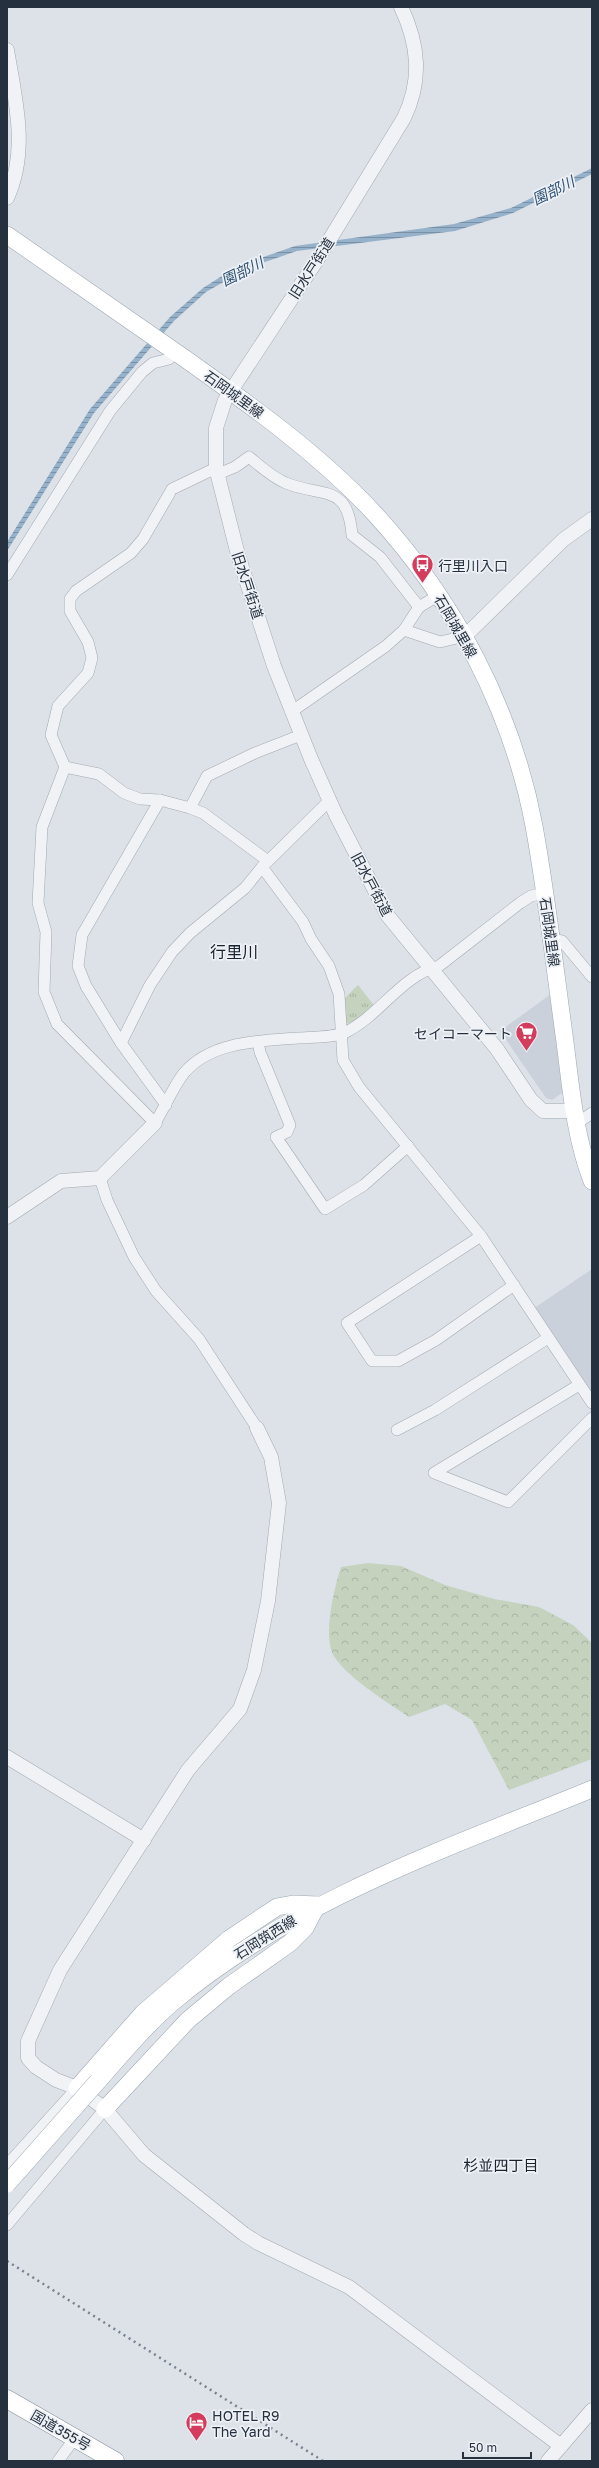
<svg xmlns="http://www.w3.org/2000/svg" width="599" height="2468" font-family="'Golos Text','Noto Sans JP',sans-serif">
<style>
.built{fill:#cbd1da}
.forest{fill:url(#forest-crowns)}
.park{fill:url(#park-tufts)}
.water{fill:url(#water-rules)}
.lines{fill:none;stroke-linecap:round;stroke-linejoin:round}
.minor-casing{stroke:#a2a9b2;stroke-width:12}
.tertiary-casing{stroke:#a2a9b2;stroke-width:15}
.primary-casing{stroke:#9ca7b4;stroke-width:18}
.trunk-casing{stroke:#84909f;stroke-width:19}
.minor{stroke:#f0f2f6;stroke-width:11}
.tertiary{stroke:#f0f2f6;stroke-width:14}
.primary{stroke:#fff;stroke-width:17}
.trunk{stroke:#fff;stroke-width:18}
.rail{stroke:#768292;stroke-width:2.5;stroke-dasharray:2 4;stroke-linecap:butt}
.primary-bridge-casing{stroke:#9ca7b4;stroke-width:18;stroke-linecap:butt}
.primary-bridge{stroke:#fff;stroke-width:17}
.labels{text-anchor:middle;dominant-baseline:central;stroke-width:3.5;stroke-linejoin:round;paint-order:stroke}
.street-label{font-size:14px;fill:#26313f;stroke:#edf1f5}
.poi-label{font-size:14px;fill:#26313f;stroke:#edf1f5;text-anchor:start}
.water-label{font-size:15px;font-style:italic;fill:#2f5274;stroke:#edf1f5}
.neighbourhood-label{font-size:15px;fill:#19222f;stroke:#edf1f5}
.quarter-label{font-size:16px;fill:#19222f;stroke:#edf1f5}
</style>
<defs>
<pattern id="forest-crowns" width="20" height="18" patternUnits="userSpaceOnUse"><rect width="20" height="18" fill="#c4d2be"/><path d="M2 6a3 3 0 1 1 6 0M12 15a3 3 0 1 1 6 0" fill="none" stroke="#a8b5a4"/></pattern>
<pattern id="park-tufts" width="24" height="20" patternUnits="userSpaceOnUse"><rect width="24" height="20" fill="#c4d2be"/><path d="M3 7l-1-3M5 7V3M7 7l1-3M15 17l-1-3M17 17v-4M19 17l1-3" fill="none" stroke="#a8b5a4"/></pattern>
<pattern id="water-rules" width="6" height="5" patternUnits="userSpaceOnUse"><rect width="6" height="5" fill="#96b2ca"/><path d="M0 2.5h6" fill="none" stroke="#7a91a5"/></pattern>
</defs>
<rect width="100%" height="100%" fill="#dde2e8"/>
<g class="built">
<path d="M551 994 563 1087 562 1093 552 1100 546 1098 500 1031Z"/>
<path d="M592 1269V1395L533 1309Z"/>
</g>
<path class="forest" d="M368 1563 401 1566 445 1585 494 1599 539 1607 573 1625 592 1643V1759L509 1790 472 1720 445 1704 409 1717C390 1704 336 1671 331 1649 325 1627 334 1589 341 1567Z"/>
<path class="park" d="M358 985 376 1008 359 1021 344 1024 342 1001Z"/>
<path class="water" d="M592 168V174L513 213 455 231 297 251 250 267 206 292 174 321 94 413 7 551V542L90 409 170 317 203 288 225 274 249 262 295 246 454 224 511 208Z"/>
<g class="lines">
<defs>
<g id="minor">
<path d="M216 468 172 489 143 539 131 553 76 591 70 599V611L88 642 92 658 88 673 58 706 51 735 65 767 42 827 38 903 46 932 44 992 57 1024 155 1123C165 1107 173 1087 184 1073 211 1041 260 1041 298 1038 312 1037 333 1038 346 1032 379 1016 402 975 439 966L520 903 531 896 545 893"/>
<path d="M218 474 235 467 249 457C260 466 273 478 286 483 323 498 348 483 352 535L380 557 419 607 439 595"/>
<path d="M7 575 110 411 142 372 153 363 169 359 174 351"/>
<path d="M404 630 419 607"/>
<path d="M291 712 386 646 404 630 440 642 465 636"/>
<path d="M65 767 99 774 124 793 140 799 160 800 190 808 207 776 255 753 301 735"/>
<path d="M160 800 82 935 78 966 86 986 121 1043 166 1105"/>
<path d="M190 808 203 813 268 861"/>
<path d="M262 867 303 922 311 939 329 966 339 994 343 1060 359 1087 481 1236 592 1403"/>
<path d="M551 939 562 941 592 977"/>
<path d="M258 1042 260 1052 290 1125 287 1132 276 1137 325 1209 364 1185 408 1146"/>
<path d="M121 1043 150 985 172 952 190 933 245 888 262 867 330 800"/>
<path d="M576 1124 592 1113"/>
<path d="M100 1178 107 1200 134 1257 156 1291 199 1339 257 1428"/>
<path d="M481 1236 347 1323 372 1361H398L436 1340 514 1285"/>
<path d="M579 1385 434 1473 508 1502 592 1418"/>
<path d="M397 1430 435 1410 548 1338"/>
<path d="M7 2165 77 2088"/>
<path d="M7 2225 105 2109"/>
<path d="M58 2461 75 2438"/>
</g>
<g id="tertiary">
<path d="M401 7C419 45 422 80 404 118L319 257 225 400 216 428V468L238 555 274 666 311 759 336 815 388 916 497 1049 531 1100 543 1111H574"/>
<path d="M7 50C15 99 29 150 7 198"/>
<path d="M465 636 563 540 592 519"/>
<path d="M7 1217 61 1181 100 1178 155 1123"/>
<path d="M257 1428 271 1457 279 1503 268 1601 254 1670 240 1709 188 1770 60 1970 28 2041V2058L36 2067 56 2080 77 2088 105 2109 144 2155 244 2234 258 2243 349 2287 561 2446"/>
<path d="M7 1757 144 1840"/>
<path d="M548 2461 592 2410"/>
</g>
<g id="primary">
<path d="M7 235C67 277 127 318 187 360 253 407 319 454 374 513 454 600 512 709 534 826 547 897 555 970 565 1042 571 1089 575 1137 592 1181"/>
<path d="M98 2081C122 2054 145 2026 173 2002 296 1899 446 1849 592 1789"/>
<path d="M77 2088 143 2013 229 1939 277 1907 293 1904 317 1905"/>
<path d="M105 2109 188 2020 229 1986 290 1943 305 1928 317 1905"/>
</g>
<path id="trunk" d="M7 2399 115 2461"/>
</defs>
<use href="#minor" class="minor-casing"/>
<use href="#tertiary" class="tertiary-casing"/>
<use href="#primary" class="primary-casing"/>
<use href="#trunk" class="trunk-casing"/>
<use href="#minor" class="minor"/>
<use href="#tertiary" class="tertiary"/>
<use href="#primary" class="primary"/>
<use href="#trunk" class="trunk"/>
<path class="rail" d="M7 2261 323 2461"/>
<defs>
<path id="primary-bridge" d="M7 2184 98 2081"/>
</defs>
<use href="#primary-bridge" class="primary-bridge-casing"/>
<use href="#primary-bridge" class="primary-bridge"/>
</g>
<defs>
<symbol id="bus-pin" viewBox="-11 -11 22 30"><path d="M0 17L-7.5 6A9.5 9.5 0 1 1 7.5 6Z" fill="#d33c5c" stroke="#edf1f5"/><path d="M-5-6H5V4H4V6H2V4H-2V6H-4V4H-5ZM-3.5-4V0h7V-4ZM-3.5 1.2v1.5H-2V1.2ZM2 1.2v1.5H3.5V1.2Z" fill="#fff"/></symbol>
<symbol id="supermarket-pin" viewBox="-11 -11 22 30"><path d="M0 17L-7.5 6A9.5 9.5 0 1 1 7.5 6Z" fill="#d33c5c" stroke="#edf1f5"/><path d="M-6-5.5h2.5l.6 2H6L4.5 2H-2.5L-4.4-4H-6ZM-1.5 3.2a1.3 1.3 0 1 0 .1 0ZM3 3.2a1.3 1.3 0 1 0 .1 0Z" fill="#fff"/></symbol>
<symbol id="hotel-pin" viewBox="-11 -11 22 30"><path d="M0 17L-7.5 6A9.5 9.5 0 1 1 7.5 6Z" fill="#d33c5c" stroke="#edf1f5"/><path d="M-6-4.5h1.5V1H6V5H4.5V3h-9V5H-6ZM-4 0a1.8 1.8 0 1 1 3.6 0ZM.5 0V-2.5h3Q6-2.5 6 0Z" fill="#fff"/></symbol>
</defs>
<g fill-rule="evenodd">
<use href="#bus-pin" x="410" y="552" width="25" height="34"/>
<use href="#supermarket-pin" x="514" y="1020" width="25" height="34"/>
<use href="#hotel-pin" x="184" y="2410" width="25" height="34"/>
</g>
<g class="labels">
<g class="street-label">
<text transform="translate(311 268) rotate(-57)">旧水戸街道</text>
<text transform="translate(234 394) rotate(36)">石岡城里線</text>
<text transform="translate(248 585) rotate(72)">旧水戸街道</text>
<text transform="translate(456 626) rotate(60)">石岡城里線</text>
<text transform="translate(372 884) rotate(62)">旧水戸街道</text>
<text transform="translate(550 932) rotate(82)">石岡城里線</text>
<text transform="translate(265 1937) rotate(-32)">石岡筑西線</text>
<text transform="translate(61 2430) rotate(30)">国道355号</text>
</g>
<g class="poi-label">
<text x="438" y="565">行里川入口</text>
<text x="512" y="1033" text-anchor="end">セイコーマート</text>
<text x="212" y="2415">HOTEL R9<tspan x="212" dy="16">The Yard</tspan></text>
</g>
<g class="water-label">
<text transform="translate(553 190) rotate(-26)">園部川</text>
<text transform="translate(242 271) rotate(-26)">園部川</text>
</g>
<g class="neighbourhood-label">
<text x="501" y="2165">杉並四丁目</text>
</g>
<g class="quarter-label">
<text x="234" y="952">行里川</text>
</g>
</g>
<rect width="599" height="2468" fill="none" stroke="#26313f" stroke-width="16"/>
<path d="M463 2452v6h68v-6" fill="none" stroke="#26313f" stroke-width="2"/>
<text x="469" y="2452" font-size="12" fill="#26313f" stroke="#edf1f5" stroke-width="3" paint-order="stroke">50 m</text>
</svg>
